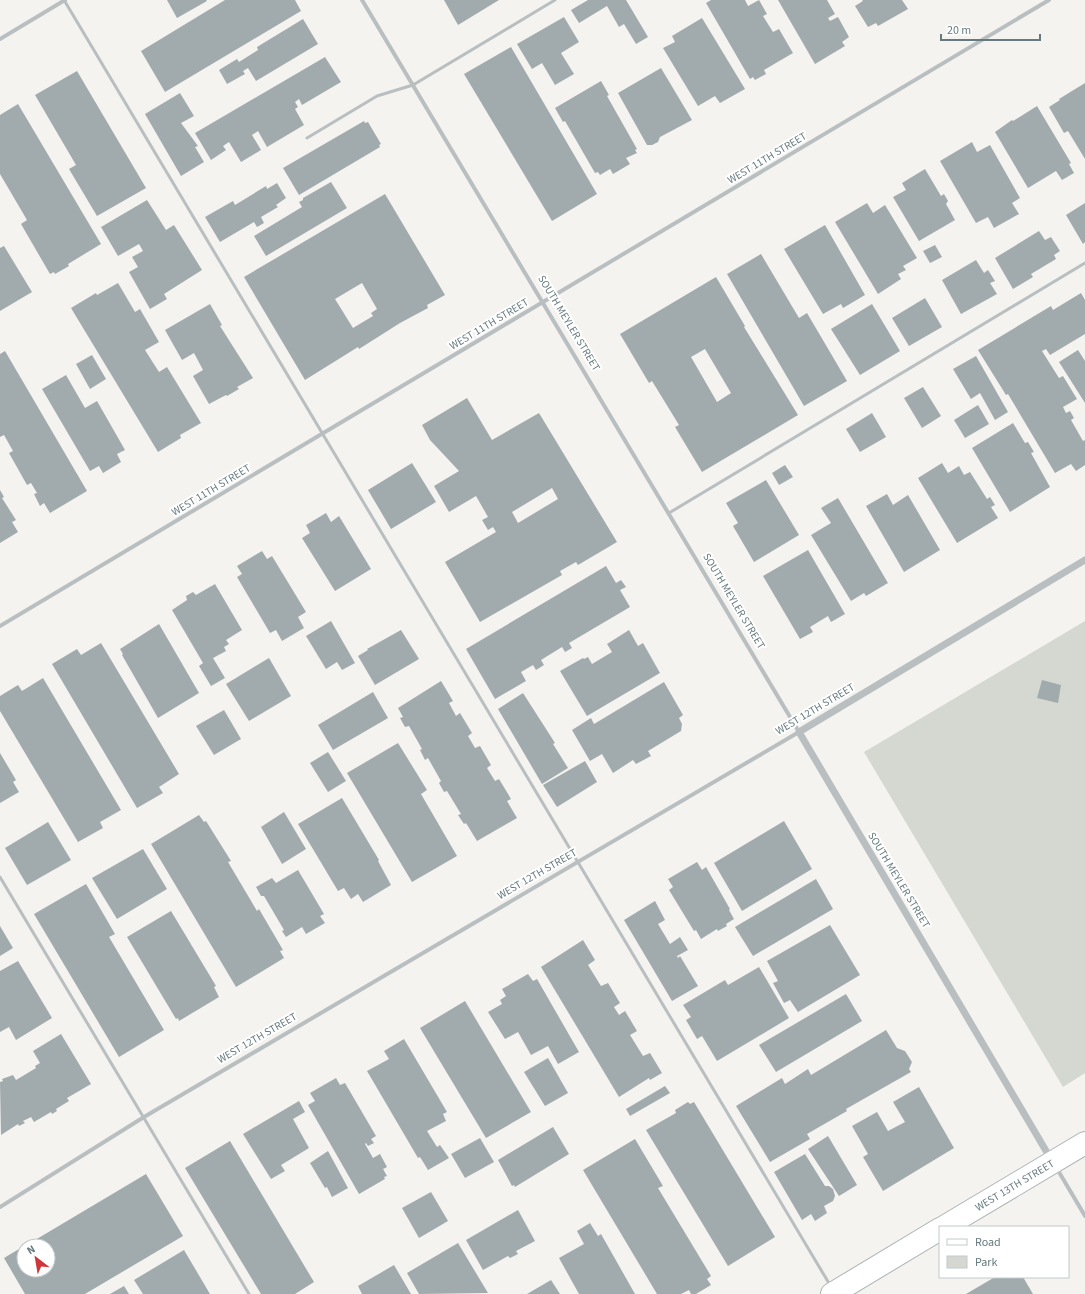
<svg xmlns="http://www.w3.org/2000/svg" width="1085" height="1294" font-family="'Source Sans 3',sans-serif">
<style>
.green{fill:#d5d8d0}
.building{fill:#a1abad;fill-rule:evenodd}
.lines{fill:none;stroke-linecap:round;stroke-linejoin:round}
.secondary-casing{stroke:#abb3b5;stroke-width:24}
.service{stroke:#b9bfc0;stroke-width:3}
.minor{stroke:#b9bfc0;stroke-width:4}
.tertiary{stroke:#b9bfc0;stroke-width:7}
.secondary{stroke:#fff;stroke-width:22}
.labels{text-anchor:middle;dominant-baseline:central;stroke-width:4;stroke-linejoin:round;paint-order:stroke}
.street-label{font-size:11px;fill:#667a7e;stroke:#fff}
</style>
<rect width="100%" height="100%" fill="#f4f3f0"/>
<path class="green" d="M1085 621V1073L1063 1087 864 752Z"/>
<g class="building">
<path d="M167 0H206L207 1 177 18Z"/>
<path d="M225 0H295L301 11 165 92 141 51Z"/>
<path d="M444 0H499L458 25Z"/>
<path d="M588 0H626L648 37 636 44 624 24 619 27 607 6 579 23 571 10Z"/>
<path d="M711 0H745L748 6 759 0 767 14 763 16 773 32 779 29 793 53 764 70 766 74 755 80 753 77 750 79 706 3Z"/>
<path d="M778 0H827L835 14 828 18 830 21 838 17 849 37 842 42 845 46 815 64Z"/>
<path d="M862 0H902L908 9 878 26 876 23 868 27 855 6 863 1Z"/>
<path d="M564 17 579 42 561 53 574 74 555 85 542 63 532 69 517 44Z"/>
<path d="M702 18 745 89 720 103 715 96 698 106 663 48 675 42 672 36Z"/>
<path d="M303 19 318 44 256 81 248 68 243 71 245 74 227 84 219 70 237 59 239 62 258 50 257 47Z"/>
<path d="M511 47 597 194 552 221 464 74Z"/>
<path d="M325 57 341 82 302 105 299 99 295 102 298 107 295 109 304 125 267 147 258 131 252 135 261 150 241 162 229 142 223 146 226 150 211 160 195 133Z"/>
<path d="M661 68 692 120 660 137 658 142 652 145H647L618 93Z"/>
<path d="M77 71 146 188 97 216 69 169 76 165 35 95Z"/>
<path d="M601 81 609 95 607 96 637 149 635 150 637 153 626 158 630 164 613 174 610 169 600 175 598 172 595 173 565 121 563 122 555 108Z"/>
<path d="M1085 83V159L1068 131 1064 133 1049 107 1060 100 1059 99Z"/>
<path d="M180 93 194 116 181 123 198 146 195 147 204 162 181 176 145 114Z"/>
<path d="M18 104 101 244 68 264 69 266 55 274 54 272 50 274 21 224 27 220 0 174V115Z"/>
<path d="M1037 106 1071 163 1069 164 1074 173 1062 180 1056 171 1028 188 995 132 1012 120 1013 121Z"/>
<path d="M364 121 365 123 368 122 381 144 379 145 380 147 299 195 283 168Z"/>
<path d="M972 142 977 152 990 145 1020 198 1012 203 1019 214 994 228 988 217 976 223 940 161Z"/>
<path d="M925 169 941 196 944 194 948 201 946 204 955 220 919 241 893 197 906 190 902 183Z"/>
<path d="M331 182 347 208 266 256 254 236 302 207 299 202 303 200V198Z"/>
<path d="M277 183 286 198 276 205 278 207 261 217 264 223 257 227 254 222 220 242 205 217 233 201 235 205 266 186 267 189Z"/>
<path d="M385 194 445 295 427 305 428 308 400 323 359 349 358 347 305 380 244 277ZM362 283 377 309 371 313 373 316 353 328 335 299Z"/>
<path d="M147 200 166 230 174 225 202 270 164 294 167 299 150 309 129 272 138 267 132 257 143 251 139 244 118 256 101 227Z"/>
<path d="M867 203 873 213 885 205 917 258 903 266 906 270 898 274 901 279 878 294 835 222Z"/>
<path d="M1085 203V242L1083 244 1066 215Z"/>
<path d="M825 225 865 295 843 308 841 304 823 314 784 249Z"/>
<path d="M1039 231 1045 240 1051 237 1060 251 1054 255 1056 259 1031 274 1033 277 1013 289 995 258Z"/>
<path d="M935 245 942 257 930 263 923 251Z"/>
<path d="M4 246 32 292 0 311V248Z"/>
<path d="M761 254 799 318 807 313 847 381 804 406 727 274Z"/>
<path d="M976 260 984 273 988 270 995 281 990 283 997 294 961 314 942 280Z"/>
<path d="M716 277 745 326 744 327 798 415 702 472 675 427 679 425 652 381 649 383 620 334ZM705 349 731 393 717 402 691 357Z"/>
<path d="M118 283 135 312 140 309 159 342 145 350 159 372 167 367 201 423 180 435 181 438 158 452 71 308 96 293 97 295Z"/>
<path d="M1081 293 1085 300V334L1050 355 1046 349 1042 351 1059 378 1063 376 1077 399 1063 407 1066 413 1070 411 1074 418 1071 420 1083 441 1085 440V465L1076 471 1071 464 1055 473 1008 394 1006 395 978 350 1051 306 1053 310Z"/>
<path d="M925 298 942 327 909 346 892 318Z"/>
<path d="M210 304 222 325 220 326 253 378 237 387 239 389 227 396 226 395 209 404 193 376 203 370 194 353 182 360 165 330Z"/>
<path d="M872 304 900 351 860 375 831 329Z"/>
<path d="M1078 350 1085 361V403L1059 362Z"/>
<path d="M5 351 87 491 50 513 44 503 40 506 34 494 37 493 31 483 27 485 9 453 13 451 4 435 0 437V354Z"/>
<path d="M92 355 106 379 90 389 76 364Z"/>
<path d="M976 356 1008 412 995 420 980 393 971 399 953 369Z"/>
<path d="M66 375 85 408 97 401 125 450 117 454 121 462 103 473 99 466 90 471 42 389Z"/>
<path d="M923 387 941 416 922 428 904 398Z"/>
<path d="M467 398 492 440 539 413 617 542 578 565 576 562 560 571 562 575 480 622 445 562 496 532 493 527 488 530 482 520 488 517 476 496 449 512 434 486 459 471 430 440 422 425ZM552 488 558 499 518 523 512 512Z"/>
<path d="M978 405 989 424 965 438 954 420Z"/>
<path d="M872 413 886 437 860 452 846 429Z"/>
<path d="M1013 423 1025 443 1028 442 1034 452 1031 453 1050 487 1010 512 972 448Z"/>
<path d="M412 463 436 502 391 529 368 490Z"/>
<path d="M942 463 948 473 959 466 964 475 970 472 987 499 990 497 995 505 991 507 998 518 957 543 918 478Z"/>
<path d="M785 465 793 477 779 485 772 473Z"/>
<path d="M766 480 799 535 754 562 733 526 738 523 726 503Z"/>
<path d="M0 490 4 497 2 498 16 520 12 522 18 532 0 543Z"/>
<path d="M887 494 893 505 908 495 940 550 904 572 866 506Z"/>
<path d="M838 498 888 583 866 596 864 593 851 601 811 535 831 523 821 508Z"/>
<path d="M326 513 331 522 339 516 371 569 335 591 302 538 310 533 306 525Z"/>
<path d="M808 550 845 614 831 622 828 616 810 627 813 632 800 639 763 576Z"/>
<path d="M262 551 267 559 272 556 306 612 298 617 304 628 282 641 276 630 270 633 237 577 242 574 237 566Z"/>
<path d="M606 566 616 583 621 580 626 587 620 590 630 607 569 643 572 648 565 652 562 647 541 660 544 665 536 670 533 665 521 672 526 681 495 699 466 649Z"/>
<path d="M215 584 242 630 226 640 229 644 224 647 226 651 213 658 225 678 211 686 199 666 203 663 172 610 187 600 186 596 193 592 196 595Z"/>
<path d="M331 621 355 663 342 670 337 662 326 669 306 636Z"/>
<path d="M159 624 199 693 158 718 122 655 123 654 120 649Z"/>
<path d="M401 630 419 659 375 685 358 656 368 650 367 649Z"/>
<path d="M629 630 638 646 643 643 660 673 587 716 560 671 583 658 584 659 588 657 592 664 612 652 607 644Z"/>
<path d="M101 643 179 774 159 787 163 793 137 808 52 664 77 649 81 655Z"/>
<path d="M269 658 291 696 249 721 226 684Z"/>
<path d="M43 678 121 810 100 822 103 828 78 842 0 711V696L18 685 22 691Z"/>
<path d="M1042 680 1061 685 1058 703 1037 698Z"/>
<path d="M441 681 453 701 449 703 456 716 460 713 472 733 468 736 475 748 480 746 491 765 487 768 495 781 499 779 511 799 507 801 517 818 477 841 466 823 464 824 458 815 461 814 447 791 444 792 439 783 441 781 428 758 425 760 420 750 422 749 409 726 405 727 400 718 403 717 398 708Z"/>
<path d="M664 682 683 715 679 718 682 724 681 731 648 751 651 756 636 764 633 760 613 773 602 754 590 761 572 730 591 718 594 724Z"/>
<path d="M373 692 388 718 333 750 318 725Z"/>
<path d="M523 693 555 743 553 744 568 768 542 784 498 709Z"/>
<path d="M224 710 241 739 214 755 196 726Z"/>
<path d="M398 743 427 790 421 794 457 856 412 882 347 773Z"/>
<path d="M328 752 346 781 328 792 310 763Z"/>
<path d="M0 753 16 780 13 782 19 792 0 803Z"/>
<path d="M585 761 597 782 557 807 543 785Z"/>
<path d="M342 798 379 860 378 861 391 885 363 902 358 894 351 899 344 888 338 891 298 824Z"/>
<path d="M284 812 306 849 282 864 261 827Z"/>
<path d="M199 815 204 822 206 821 231 861 228 862 257 911 259 909 283 950 280 951 284 958 236 987 151 844Z"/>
<path d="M784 821 812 869 742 911 714 863Z"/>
<path d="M48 822 71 860 27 885 5 848Z"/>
<path d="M143 849 167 889 117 919 92 878Z"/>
<path d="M697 862 702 870 706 867 730 909 729 910 734 919 726 924 727 926 718 931 717 929 701 939 696 930 694 931 669 890 673 887 668 879Z"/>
<path d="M298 870 324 914 320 916 325 923 306 934 302 927 286 937 282 931 284 930 264 896H261L256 887 272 878 276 883Z"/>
<path d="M816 879 833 909 753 956 735 927Z"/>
<path d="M86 884 115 934 109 937 164 1030 119 1057 34 914Z"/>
<path d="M655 901 665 920 658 924 670 944 680 937 688 950 677 956 678 958 680 956 698 986 672 1001 624 920Z"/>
<path d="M171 911 216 986 214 987 219 997 179 1021 178 1018 176 1019 127 937Z"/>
<path d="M830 925 860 975 798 1012 790 1000 784 1003 773 983 778 981 767 961Z"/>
<path d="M0 926 13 948 0 956Z"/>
<path d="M583 940 595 960 588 965 601 986 608 983 620 1003 614 1007 619 1015 625 1011 637 1031 630 1035 643 1056 650 1053 662 1073 650 1080 649 1078 619 1097 541 967Z"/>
<path d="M18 961 52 1018 16 1040 9 1027 0 1032V971Z"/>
<path d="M759 967 789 1018 717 1061 702 1036 697 1039 686 1020 691 1017 683 1005 725 980 728 985Z"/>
<path d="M528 974 533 981 537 979 579 1052 558 1064 548 1046 531 1055 518 1032 505 1039 488 1012 502 1004 500 1000 506 996 502 989Z"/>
<path d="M846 994 862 1021 776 1072 759 1045Z"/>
<path d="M465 1001 531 1112 486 1138 420 1028Z"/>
<path d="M886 1030 897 1048 905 1051 912 1062 909 1069 911 1072 846 1109 847 1111 807 1134 810 1139 770 1162 736 1106 782 1078 785 1084 808 1069 811 1075Z"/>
<path d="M61 1034 91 1084 67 1098 69 1101 56 1109 57 1111 52 1114 51 1112 34 1122 31 1117 23 1121 25 1123 19 1126 18 1124 1 1135 0 1082 3 1081 2 1079 13 1075 16 1080 36 1068 35 1066 40 1063 33 1051Z"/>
<path d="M404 1039 447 1112 443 1114 446 1121 427 1131 437 1147 440 1145 449 1158 428 1170 420 1157 418 1158 367 1071 389 1059 384 1051Z"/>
<path d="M548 1058 568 1093 545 1106 524 1072Z"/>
<path d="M336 1078 340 1085 345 1083 376 1136 371 1139 374 1143 368 1146 366 1143 365 1144 373 1158 380 1154 387 1167 383 1169 387 1176 384 1177 385 1179 359 1194 308 1105 315 1101 310 1093Z"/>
<path d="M665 1086 670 1093 630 1116 626 1109Z"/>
<path d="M919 1087 954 1148 883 1191 863 1157 868 1154 852 1126 877 1112 888 1131 905 1122 893 1102Z"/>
<path d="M299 1101 305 1112 293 1119 309 1148 281 1165 285 1171 271 1179 243 1134Z"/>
<path d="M688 1102 690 1104 694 1102 775 1237 728 1266 646 1130 676 1113 675 1110Z"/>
<path d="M553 1127 569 1154 515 1187 514 1185 512 1186 498 1160Z"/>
<path d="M828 1136 857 1185 839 1196 808 1149Z"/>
<path d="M480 1138 494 1162 465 1178 451 1154Z"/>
<path d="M635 1139 663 1186 658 1188 711 1276 707 1279 711 1285 696 1294H691L689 1290 681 1294H657L583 1170Z"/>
<path d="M230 1141 314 1282 295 1294H261L185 1168Z"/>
<path d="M328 1151 348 1188 332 1197 327 1187 325 1188 310 1163Z"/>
<path d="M805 1154 825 1186H829L833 1189 835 1196 833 1201 824 1206 827 1213 815 1221 811 1214 802 1220 774 1172Z"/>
<path d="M146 1174 183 1236 85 1294H25L4 1258 24 1246V1270H48V1246H25Z"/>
<path d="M431 1192 448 1221 419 1238 402 1208Z"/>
<path d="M518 1210 535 1241 516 1251 518 1254 510 1258 508 1256 483 1270 466 1240Z"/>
<path d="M590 1223 598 1236 601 1234 635 1294H579L559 1258 584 1244 577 1231Z"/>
<path d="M458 1243 488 1293 419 1294 407 1273Z"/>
<path d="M184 1250 210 1294H143L134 1280Z"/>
<path d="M394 1265 411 1294H362L358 1286Z"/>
<path d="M995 1277H1023L1033 1294H966Z"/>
<path d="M551 1280 560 1294H527Z"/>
<path d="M124 1286 129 1294H110Z"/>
</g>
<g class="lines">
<defs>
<g id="secondary">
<path id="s1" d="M944 1227 1085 1143"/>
<path d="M832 1294 940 1229"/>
</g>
</defs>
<use href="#secondary" class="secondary-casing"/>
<g class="service">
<path d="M64 0 830 1285"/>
<path d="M307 138 377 96 413 85 555 0"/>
<path d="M669 513 1085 263"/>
<path d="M0 877 249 1294"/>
</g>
<g class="minor">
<path d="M0 39 65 0"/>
<path d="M0 626 1049 0"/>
<path d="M1056 1167 1085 1216"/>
<path d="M0 1207 144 1117 799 732 362 0"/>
</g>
<path class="tertiary" d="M1052 1161 799 732 1085 560"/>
<use href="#secondary" class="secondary"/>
</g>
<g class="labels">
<g class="street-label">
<text transform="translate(767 158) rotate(-31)">WEST 11TH STREET</text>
<text transform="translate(569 323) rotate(59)">SOUTH MEYLER STREET</text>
<text transform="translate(489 324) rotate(-31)">WEST 11TH STREET</text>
<text transform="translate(211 490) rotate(-31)">WEST 11TH STREET</text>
<text transform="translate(734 601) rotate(59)">SOUTH MEYLER STREET</text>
<text transform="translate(815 709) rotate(-31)">WEST 12TH STREET</text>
<text transform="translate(537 874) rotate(-30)">WEST 12TH STREET</text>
<text transform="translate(899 880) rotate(59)">SOUTH MEYLER STREET</text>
<text transform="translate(257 1038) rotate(-30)">WEST 12TH STREET</text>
<text stroke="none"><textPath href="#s1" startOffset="82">WEST 13TH STREET</textPath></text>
</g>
</g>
<rect x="939" y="1226" width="130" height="52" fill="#ffffff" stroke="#c2cacb"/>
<rect x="947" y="1239" width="20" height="6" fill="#ffffff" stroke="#c2cacb"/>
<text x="975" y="1246" font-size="12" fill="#667a7e">Road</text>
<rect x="947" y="1256" width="20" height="12" fill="#d5d8d0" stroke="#c2cacb"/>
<text x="975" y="1266" font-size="12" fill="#667a7e">Park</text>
<g transform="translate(36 1258) rotate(329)"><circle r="19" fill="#ffffff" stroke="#c2cacb"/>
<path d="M0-3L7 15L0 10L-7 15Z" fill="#ce363a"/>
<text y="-6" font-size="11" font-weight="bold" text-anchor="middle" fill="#667a7e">N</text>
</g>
<path d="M941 34v6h99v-6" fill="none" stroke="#667a7e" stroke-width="2"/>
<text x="947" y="34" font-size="12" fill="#667a7e" stroke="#ffffff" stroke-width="3" paint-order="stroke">20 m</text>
</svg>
